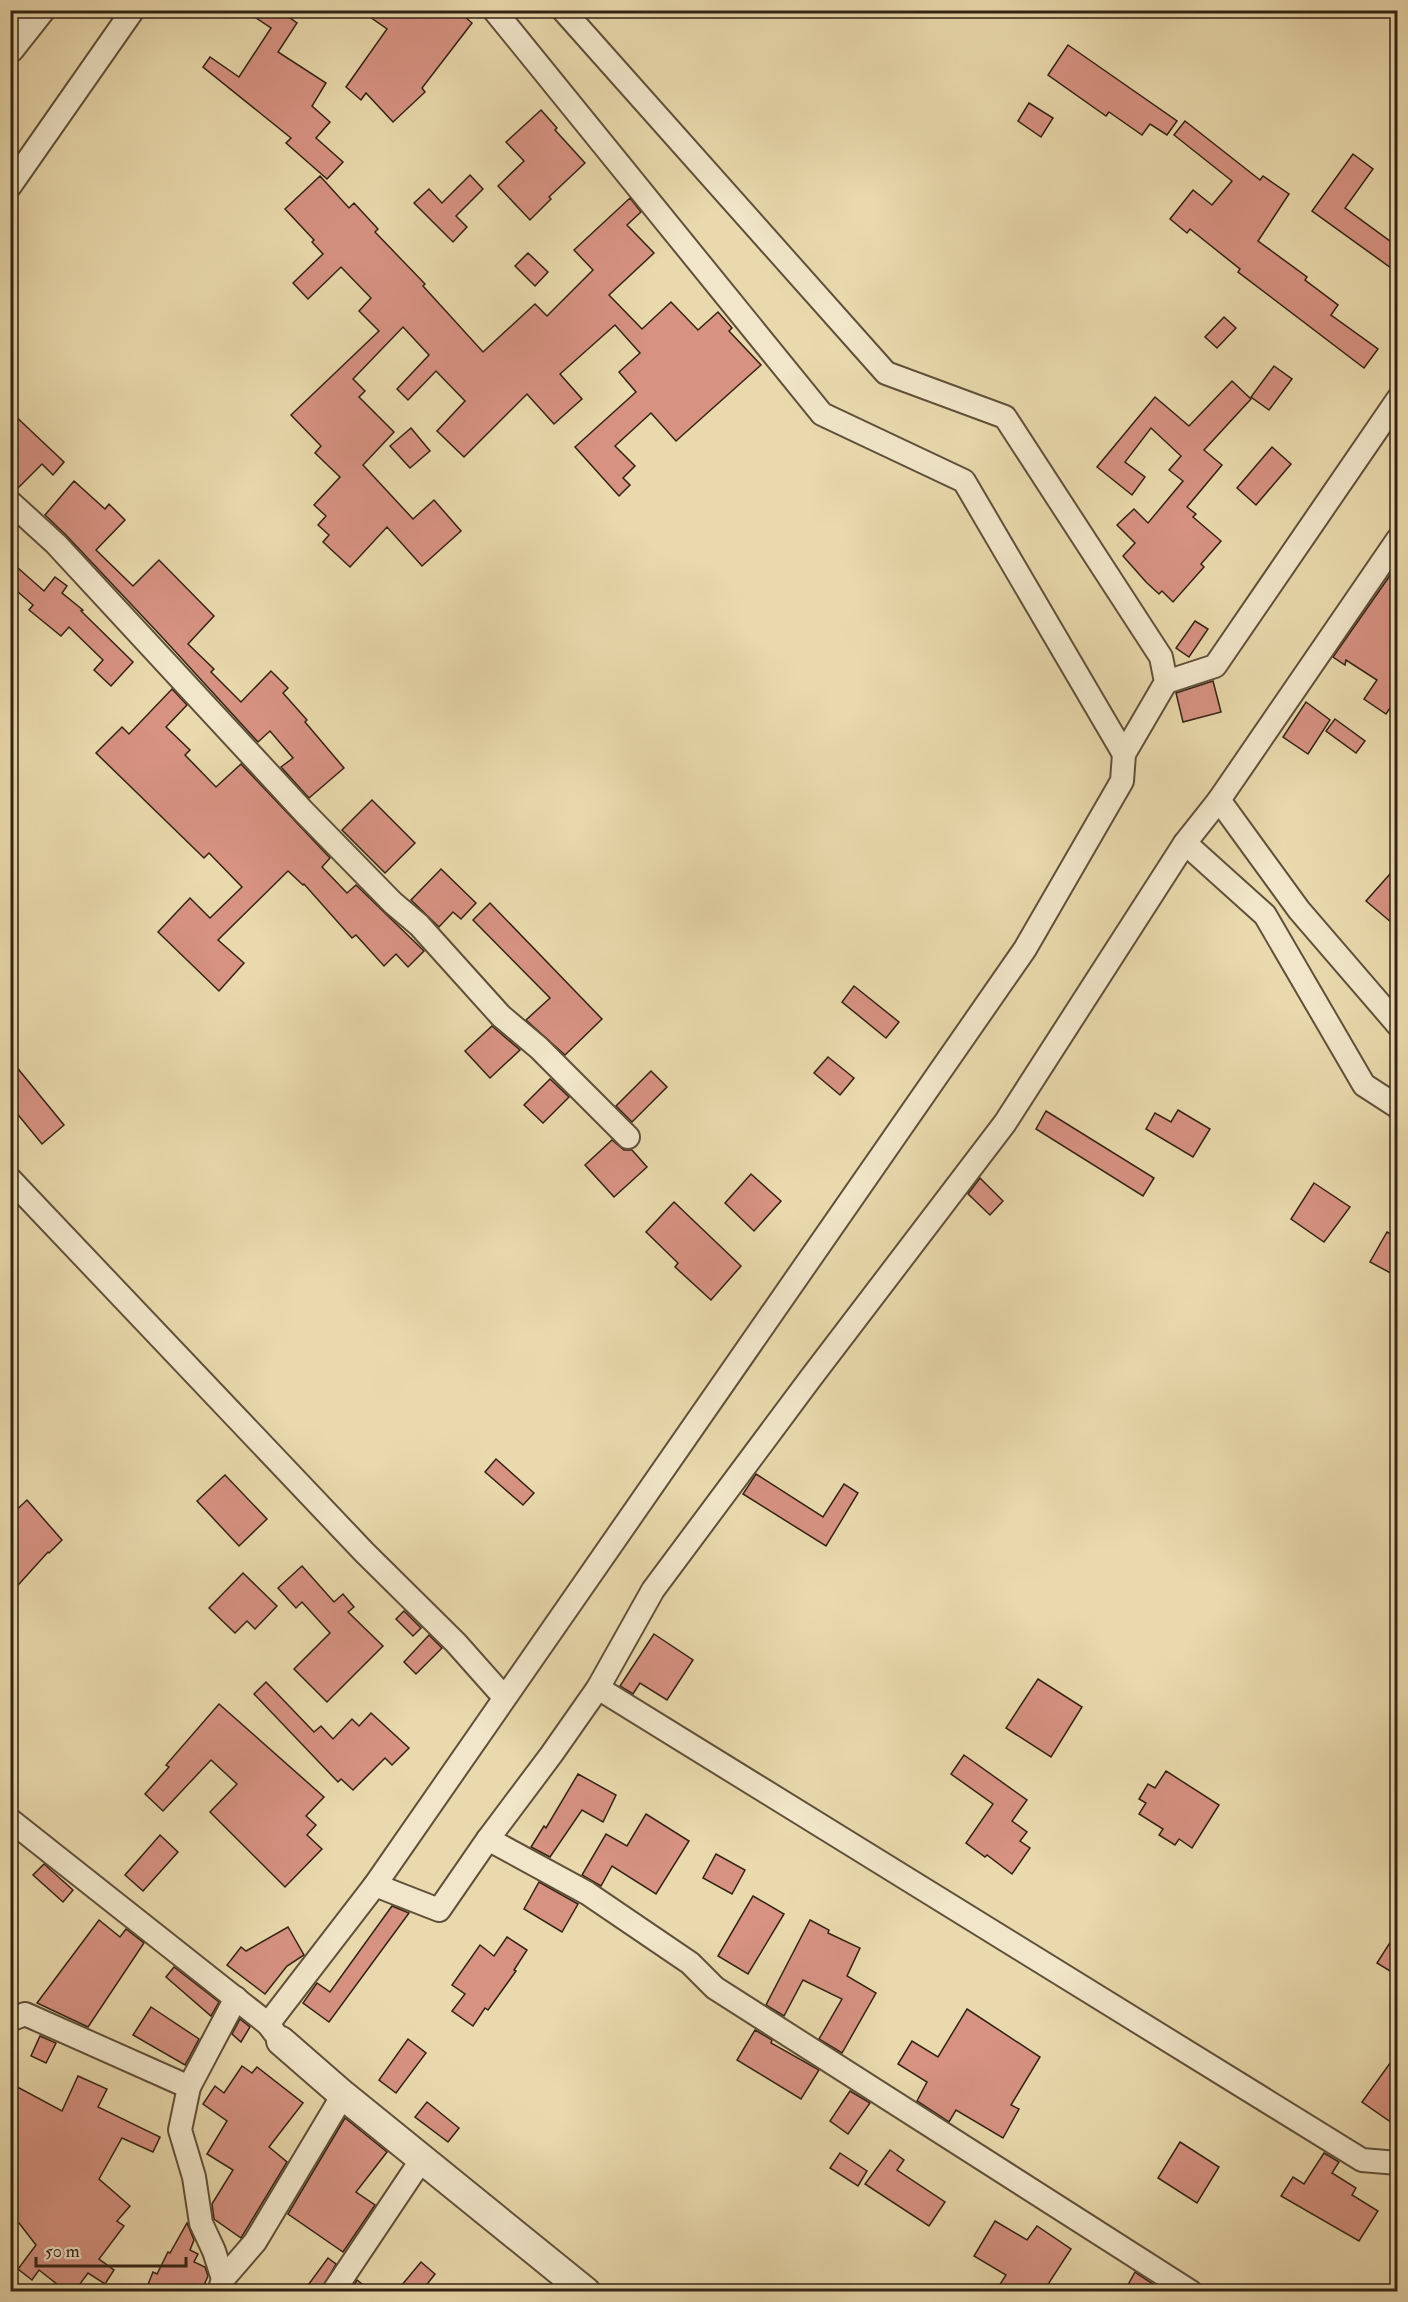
<svg xmlns="http://www.w3.org/2000/svg" width="1408" height="2302" font-family="'IM FELL Double Pica',serif">
<style>
.building{fill:#d79282;stroke:#322314;stroke-width:1.5}
.lines{fill:none;stroke-linecap:round;stroke-linejoin:round}
.minor-casing{stroke:#60503a;stroke-width:26}
.tertiary-casing{stroke:#60503a;stroke-width:32}
.minor{stroke:#f1e6c9;stroke-width:22}
.tertiary{stroke:#f1e6c9;stroke-width:28}
</style>
<rect width="100%" height="100%" fill="#e9d9ac"/>
<filter id="stains"><feTurbulence type="fractalNoise" baseFrequency=".00333" numOctaves="4"/><feColorMatrix values="0 0 0 0 .2 0 0 0 0 .09 0 0 0 0 .02 0 0 0 .5 -.17"/></filter>
<radialGradient id="worn" r=".72"><stop offset=".6" stop-color="#630" stop-opacity="0"/><stop offset="1" stop-color="#630" stop-opacity=".3"/></radialGradient>
<g class="building">
<path d="M244 10H279L297 23 278 52 326 83 312 106 330 122 316 138 343 162 327 179 286 143 291 138 203 67 210 57 239 77 271 28Z"/>
<path d="M360 10H457L472 23 422 88 425 92 393 122 366 93 361 100 346 87 387 29Z"/>
<path d="M1068 45 1177 121 1167 135 1150 124 1142 135 1109 112 1106 116 1048 75Z"/>
<path d="M1029 103 1053 118 1041 137 1018 121Z"/>
<path d="M541 110 557 128 555 130 585 163 549 197 551 199 530 220 498 186 524 161 506 142Z"/>
<path d="M1185 121 1260 180 1263 176 1289 194 1258 241 1307 277 1305 280 1338 305 1331 315 1378 349 1364 368 1238 272 1240 269 1190 229 1187 233 1170 219 1193 190 1212 205 1232 181 1174 135Z"/>
<path d="M1353 154 1373 169 1345 208 1398 247V273L1312 211Z"/>
<path d="M470 175 483 189 456 216 467 227 453 242 414 203 429 189 442 203Z"/>
<path d="M320 176 349 208 354 203 378 229 375 232 425 284 423 286 483 352 535 304 547 316 593 270 574 250 630 198 641 212 627 225 654 253 609 295 642 329 671 302 698 330 718 312 732 328 729 331 761 365 676 441 651 413 615 446 635 466 623 478 630 485 619 496 575 447 636 392 619 372 640 353 615 325 560 374 582 399 554 424 527 394 464 457 437 431 465 401 436 371 408 400 397 389 429 355 403 327 353 379 365 391 359 397 394 432 363 465 413 519 434 500 461 531 422 566 387 527 350 567 323 542 329 535 318 525 326 516 314 505 340 477 315 453 321 446 291 415 379 331 359 311 371 298 341 267 308 299 293 283 323 254 312 242 314 240 285 209Z"/>
<path d="M528 253 548 272 535 286 515 266Z"/>
<path d="M1224 317 1236 328 1217 348 1205 337Z"/>
<path d="M1274 366 1292 379 1269 410 1251 397Z"/>
<path d="M1232 381 1251 399 1204 450 1222 465 1187 507 1196 514 1193 517 1221 541 1201 564 1204 567 1173 602 1162 591 1159 594 1146 582 1123 556 1135 543 1117 525 1134 509 1148 523 1183 481 1169 470 1181 456 1151 428 1125 462 1145 477 1132 495 1097 467 1155 397 1189 426Z"/>
<path d="M10 411 64 462 53 475 42 464 16 490 10 489Z"/>
<path d="M411 428 430 451 410 468 390 446Z"/>
<path d="M1272 447 1291 464 1256 505 1237 488Z"/>
<path d="M74 481 105 509 109 504 125 520 96 550 133 586 159 560 214 616 188 644 214 669 211 672 241 702 271 671 288 688 283 693 307 720 305 722 344 768 309 798 281 767 293 758 270 731 258 742 162 637 66 535 45 515Z"/>
<path d="M10 561 44 591 55 577 67 586 62 593 83 610 81 611 133 662 111 686 94 670 103 660 69 627 61 636 29 610 33 605 10 585Z"/>
<path d="M1391 574 1398 578V696L1386 714 1364 699 1377 680 1346 660 1345 665 1333 657Z"/>
<path d="M1195 621 1208 629 1189 657 1176 648Z"/>
<path d="M1213 681 1221 712 1183 722 1176 693Z"/>
<path d="M172 689 187 705 166 727 190 750 185 755 216 787 241 764 330 858 322 867 347 893 356 885 424 951 408 967 396 954 384 966 356 935 352 938 304 884 303 885 288 871 218 940 244 963 219 991 158 932 190 898 210 918 242 887 209 853 204 858 96 753 122 727 129 734Z"/>
<path d="M1306 702 1330 720 1308 754 1283 737Z"/>
<path d="M1335 719 1365 741 1356 753 1326 731Z"/>
<path d="M372 800 415 843 385 873 342 830Z"/>
<path d="M1398 865V928L1366 901Z"/>
<path d="M441 869 476 903 461 919 453 912 439 927 411 900Z"/>
<path d="M490 903 602 1019 565 1055 526 1020 550 998 473 920Z"/>
<path d="M854 986 899 1022 886 1038 842 1002Z"/>
<path d="M492 1026 520 1050 490 1078 465 1051Z"/>
<path d="M828 1057 854 1078 840 1095 814 1073Z"/>
<path d="M10 1059 64 1125 42 1144 10 1105Z"/>
<path d="M651 1071 667 1087 632 1122 616 1106Z"/>
<path d="M550 1079 569 1097 543 1123 524 1105Z"/>
<path d="M1178 1110 1210 1129 1193 1157 1146 1129 1155 1113 1171 1122Z"/>
<path d="M1046 1111 1154 1178 1143 1196 1036 1129Z"/>
<path d="M612 1140 624 1150H632L647 1167 614 1197 585 1165Z"/>
<path d="M751 1174 781 1201 754 1231 725 1203Z"/>
<path d="M980 1178 1003 1201 990 1215 968 1194Z"/>
<path d="M1314 1183 1350 1207 1324 1242 1291 1219Z"/>
<path d="M674 1202 741 1266 711 1300 675 1267 678 1263 646 1232Z"/>
<path d="M1387 1232 1398 1238V1277L1370 1262Z"/>
<path d="M496 1459 534 1493 523 1505 485 1472Z"/>
<path d="M756 1474 823 1517 844 1484 858 1493 826 1546 743 1494Z"/>
<path d="M225 1475 267 1519 239 1546 197 1501Z"/>
<path d="M27 1500 62 1540 49 1553 48 1552 10 1594V1516Z"/>
<path d="M302 1566 334 1602 343 1594 354 1607 348 1612 383 1646 327 1702 294 1669 330 1633 302 1602 296 1608 278 1588Z"/>
<path d="M243 1573 277 1606 255 1629 247 1621 235 1633 209 1608Z"/>
<path d="M404 1611 421 1628 413 1636 396 1619Z"/>
<path d="M654 1634 693 1660 667 1700 640 1683 633 1694 620 1686Z"/>
<path d="M429 1635 442 1648 416 1674 404 1662Z"/>
<path d="M1038 1679 1082 1707 1051 1757 1006 1728Z"/>
<path d="M266 1682 314 1732 321 1726 333 1739 352 1719 359 1726 371 1713 409 1748 392 1765 385 1758 353 1790 341 1779 338 1782 254 1694Z"/>
<path d="M219 1704 324 1797 306 1816 316 1825 307 1835 322 1849 285 1887 210 1812 237 1784 211 1760 163 1811 145 1794 169 1767 166 1765Z"/>
<path d="M964 1755 1027 1800 1012 1821 1027 1832 1020 1841 1030 1848 1012 1874 987 1855 985 1857 966 1843 993 1804 951 1774Z"/>
<path d="M1166 1771 1219 1805 1192 1848 1179 1839 1175 1845 1159 1835 1163 1829 1139 1814 1146 1803 1139 1799 1148 1784 1155 1788Z"/>
<path d="M578 1774 616 1795 603 1822 582 1810 550 1857 531 1847 544 1826 546 1828Z"/>
<path d="M646 1814 689 1841 656 1894 612 1866 601 1886 582 1875 606 1834 627 1846Z"/>
<path d="M160 1835 178 1852 143 1891 125 1875Z"/>
<path d="M716 1854 745 1870 732 1894 703 1878Z"/>
<path d="M44 1864 73 1890 63 1902 33 1875Z"/>
<path d="M539 1882 578 1904 562 1932 524 1909Z"/>
<path d="M753 1896 784 1914 748 1974 718 1956Z"/>
<path d="M392 1906 409 1913 329 2022 303 2003 317 1983 330 1992Z"/>
<path d="M99 1920 120 1937 126 1929 144 1943 88 2027 37 2003Z"/>
<path d="M810 1920 829 1930 828 1933 860 1948 847 1976 876 1993 842 2053 819 2039 842 1999 803 1980 784 2016 766 2005Z"/>
<path d="M288 1927 304 1955 287 1966 265 1994 227 1965 241 1947 246 1951Z"/>
<path d="M1398 1930V1976L1377 1963Z"/>
<path d="M507 1937 527 1950 514 1970 516 1971 488 2010 485 2008 473 2026 452 2011 465 1994 452 1985 480 1945 494 1956Z"/>
<path d="M174 1967 219 2002 211 2016 166 1977Z"/>
<path d="M151 2007 199 2039 185 2065 133 2035Z"/>
<path d="M967 2009 1040 2057 1011 2105 1019 2109 1003 2138 956 2110 949 2122 917 2101 927 2082 898 2064 912 2041 938 2057Z"/>
<path d="M240 2019 250 2027 241 2042 232 2034Z"/>
<path d="M755 2030 772 2040 771 2043 819 2070 801 2099 737 2060Z"/>
<path d="M40 2036 56 2043 46 2063 31 2056Z"/>
<path d="M408 2039 426 2053 396 2093 379 2080Z"/>
<path d="M1398 2052V2127L1362 2102Z"/>
<path d="M242 2066 252 2073 257 2067 303 2103 269 2147 287 2162 241 2238 214 2219 212 2204 233 2170 207 2154 227 2121 203 2104 215 2086 224 2093Z"/>
<path d="M78 2076 107 2089 98 2107 160 2137 153 2152 122 2138 99 2179 130 2206 117 2221 124 2226 99 2259 114 2270 105 2284 88 2273 74 2292H67L39 2270 32 2280 18 2269 36 2245 19 2223 10 2229V2083L62 2111Z"/>
<path d="M850 2091 870 2103 848 2134 830 2121Z"/>
<path d="M427 2102 459 2128 448 2142 415 2117Z"/>
<path d="M345 2118 387 2152 356 2192 375 2205 343 2252 288 2214Z"/>
<path d="M1180 2142 1219 2167 1197 2203 1158 2178Z"/>
<path d="M890 2150 904 2160 897 2170 945 2202 929 2226 865 2184Z"/>
<path d="M840 2153 867 2171 858 2186 830 2168Z"/>
<path d="M1324 2153 1339 2162 1332 2173 1356 2188 1352 2195 1378 2211 1359 2241 1281 2196 1293 2177 1304 2184Z"/>
<path d="M995 2221 1027 2240 1037 2226 1071 2249 1043 2292H995L1006 2275 974 2256Z"/>
<path d="M187 2223 194 2240 190 2250 198 2254 194 2262 205 2267 208 2276 201 2292H145L153 2272 157 2274 168 2252 170 2253Z"/>
<path d="M328 2258 336 2264 320 2292H303Z"/>
<path d="M421 2262 435 2274 421 2292H396Z"/>
<path d="M1135 2272 1139 2275 1165 2292H1124Z"/>
<path d="M357 2280 372 2292H350Z"/>
</g>
<g class="lines">
<defs>
<g id="minor">
<path d="M494 10 822 414 964 481 1124 754"/>
<path d="M10 186 133 10"/>
<path d="M10 502 56 544 304 812 393 903 419 925 501 1016 539 1048 628 1137"/>
<path d="M1166 682 1215 666 1398 399"/>
<path d="M1219 800 1299 910 1398 1025"/>
<path d="M1185 843 1265 915 1364 1085 1398 1107"/>
<path d="M10 1179 364 1552 456 1643 504 1697"/>
<path d="M598 1688 1362 2160 1398 2163"/>
<path d="M10 1820 268 2024 277 2036"/>
<path d="M488 1839 587 1893 690 1963 715 1988 1191 2292"/>
<path d="M375 1885 439 1910 488 1839 551 1755 598 1688 653 1590 810 1379 1005 1123 1185 843 1219 800 1398 539"/>
<path d="M10 2020 25 2014 189 2087"/>
<path d="M268 2024 375 1885 1025 949 1122 781 1124 754 1166 682 1161 657 1005 417 886 373 563 10"/>
<path d="M223 2279 255 2242 343 2095"/>
<path d="M219 2292 223 2279 214 2251 201 2223 194 2177 180 2130 189 2087 236 1998"/>
<path d="M333 2292 422 2159"/>
</g>
<g id="tertiary">
<path d="M10 48 40 10"/>
<path d="M281 2041 343 2095 586 2292"/>
</g>
</defs>
<use href="#minor" class="minor-casing"/>
<use href="#tertiary" class="tertiary-casing"/>
<use href="#minor" class="minor"/>
<use href="#tertiary" class="tertiary"/>
</g>
<rect width="1408" height="2302" fill="none" stroke="#e9d9ac" stroke-width="36"/>
<rect x="12" y="12" width="1384" height="2278" fill="none" stroke="#322314" stroke-width="3"/>
<rect x="18" y="18" width="1372" height="2266" fill="none" stroke="#322314" stroke-width="1.5"/>
<path d="M36 2257v9h150v-9" fill="none" stroke="#322314" stroke-width="3"/>
<text x="45" y="2257" font-size="18" fill="#322314" stroke="#f1e6c9" stroke-width="4.5" paint-order="stroke">50 m</text>
<rect width="100%" height="100%" filter="url(#stains)"/>
<rect width="100%" height="100%" fill="url(#worn)"/>
</svg>
